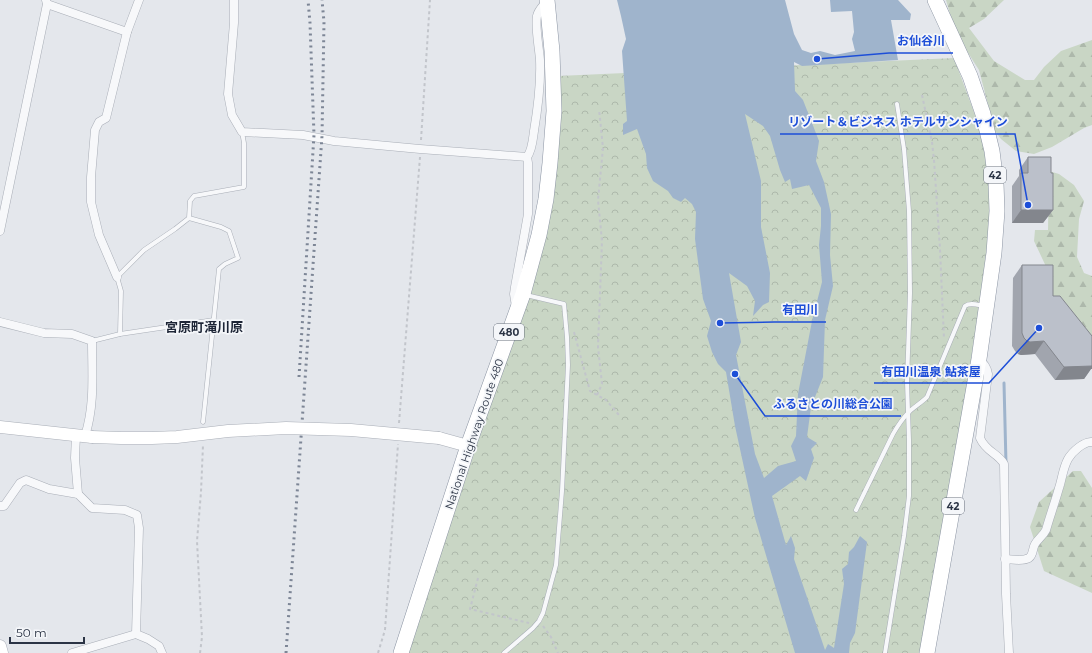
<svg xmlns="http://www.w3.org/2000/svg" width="1092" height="653" font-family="Montserrat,'Noto Sans JP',sans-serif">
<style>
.forest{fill:url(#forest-firs)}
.park{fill:url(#park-crowns)}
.water{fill:#9fb4cc;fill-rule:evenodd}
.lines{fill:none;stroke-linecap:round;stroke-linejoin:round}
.stream{stroke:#9fb4cc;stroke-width:3}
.lane-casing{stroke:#a9aeb7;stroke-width:5}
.street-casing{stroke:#a9aeb7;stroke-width:9}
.secondary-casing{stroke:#a9aeb7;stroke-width:13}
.highway-casing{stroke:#8b94a3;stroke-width:16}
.path{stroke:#c2c5cb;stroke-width:2;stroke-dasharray:3 3;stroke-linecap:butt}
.lane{stroke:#f7f8fa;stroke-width:4}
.street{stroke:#f7f8fa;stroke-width:8}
.secondary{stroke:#fff;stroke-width:12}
.highway{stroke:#fff;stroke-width:15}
.rail{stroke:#7d8696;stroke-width:3;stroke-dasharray:2 4;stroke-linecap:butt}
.secondary-bridge-casing{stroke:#a9aeb7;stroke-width:13;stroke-linecap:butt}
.secondary-bridge{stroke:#fff;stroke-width:12}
.wall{fill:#a1a5ae}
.shaded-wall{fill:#83868d}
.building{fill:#bbc0ca;stroke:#83868d}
.labels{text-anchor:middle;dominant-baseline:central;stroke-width:3.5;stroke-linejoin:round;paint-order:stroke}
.shield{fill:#f4f6f9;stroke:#676e7b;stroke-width:1}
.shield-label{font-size:10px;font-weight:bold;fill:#2b3445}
.street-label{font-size:11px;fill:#2b3445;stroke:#f4f6f9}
.quarter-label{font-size:13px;font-weight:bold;fill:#1d2536;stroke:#f4f6f9}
.leader{fill:none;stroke:#1d4ed8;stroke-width:1.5}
.callout-dot{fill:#1d4ed8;stroke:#f4f6f9;stroke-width:1.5}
.callout-label{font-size:12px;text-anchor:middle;font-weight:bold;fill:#1d4ed8;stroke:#f4f6f9;stroke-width:3.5;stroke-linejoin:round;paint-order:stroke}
</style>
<defs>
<pattern id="forest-firs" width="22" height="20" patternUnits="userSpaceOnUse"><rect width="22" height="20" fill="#c9d6c5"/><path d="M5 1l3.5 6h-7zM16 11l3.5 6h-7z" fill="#adb8ab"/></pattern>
<pattern id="park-crowns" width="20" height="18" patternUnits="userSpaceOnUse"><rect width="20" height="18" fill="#c9d6c5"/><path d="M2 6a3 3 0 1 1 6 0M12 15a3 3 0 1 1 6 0" fill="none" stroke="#adb8ab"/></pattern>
</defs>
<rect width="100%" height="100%" fill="#e4e7ec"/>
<g class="forest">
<path d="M946 0H1004L984 19 969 28 994 61 1025 80H1034L1044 67 1061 51 1092 40V125L1084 128 1052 147 1034 154 1016 151 1001 139 995 131 979 70 956 34Z"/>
<path d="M1049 171 1059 174 1074 185 1084 201 1079 219 1077 257 1084 273 1092 276V344L1051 300 1050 275 1034 241 1035 230H1048Z"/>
<path d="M1073 471H1081L1092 488V593L1044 571 1030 527 1039 502Z"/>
</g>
<path class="park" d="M954 58 978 123 987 161 990 196 989 232 978 315 956 457 922 653H407L435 571 489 408 524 306 558 76Z"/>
<path class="water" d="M617 0H785L794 34 802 50 811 53 820 51 835 55 855 51 852 39 854 32 852 11 831 12 830 0H898L911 14 910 20H891L898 60 802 66 794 62 795 91 803 100 819 141 816 161 824 182 831 214 830 255 833 286 825 320 823 377 811 407 807 437 817 443 811 449 814 458 806 481 800 476 772 496 786 545 791 536 795 548 794 559 825 650 828 644 834 648 844 584 842 569 848 564 849 552 854 547 860 536 867 542 855 633 850 643 849 653H795L755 518 735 426 726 372 718 364 712 352 707 336 711 321 703 299 695 239 696 212 692 204 685 198 681 202 673 198 668 191 653 181 647 168 646 154 637 129 623 135V124L627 121 622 51 626 39 621 16ZM745 114 763 126 770 136 780 170 785 182 790 179 792 189 809 185 821 208V226L819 245 822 282 812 321 798 394 796 436 791 446 796 461 778 466 764 478 755 454 736 355 741 342 729 273 747 286 755 301 753 316 763 305 769 302 770 273 761 227V181Z"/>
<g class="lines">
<path class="stream" d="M1004 383 1006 464"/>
<defs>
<g id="lane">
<path d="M189 218 221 227 229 231 238 258 225 264 219 269 203 422"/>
<path d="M120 334 121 291 117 277 144 250 175 229 189 218 190 201 194 196 244 187V143L242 132"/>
<path d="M92 341 120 334 214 320"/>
<path d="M856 510 893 434C897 427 902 419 909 412 914 407 921 403 927 397L965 306C970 302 978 305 984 306"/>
<path d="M504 653 533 628 539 621 543 613 556 565 562 491 568 365 567 337 564 304 526 295"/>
<path d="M885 653 904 536 909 496V440L907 382 910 293 909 211 904 149 897 104"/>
</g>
<g id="street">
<path d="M234 0V23L228 94 232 115 242 132 303 135 334 141 420 149 527 157 528 163V214L515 287 514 294 516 307"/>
<path d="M47 4 127 32"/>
<path d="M527 157C532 151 533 139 534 131 538 107 541 84 540 60 539 47 535 28 537 16 538 10 543 6 547 1"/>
<path d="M0 231 47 4 46 0"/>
<path d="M117 277 99 235 91 202V177L95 130 99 122 106 118 127 32 139 0"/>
<path d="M0 322 44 333 72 334 92 341C92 373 95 405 85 436"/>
<path d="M979 359C984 364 987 367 988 374L980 438C986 452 998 453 1004 464L1006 594 1009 653"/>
<path d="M76 435 75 458 78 494"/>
<path d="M0 506H4L20 483 26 480 49 489 78 494 92 508 125 510 137 515 139 528 136 634"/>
<path d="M1005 559C1012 559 1022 562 1029 558 1034 554 1032 549 1035 544 1038 539 1043 536 1046 530 1050 516 1055 502 1059 488 1062 479 1063 468 1068 459 1072 452 1084 441 1092 442"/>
<path d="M72 653 136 634 148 639 159 646 162 653"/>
</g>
<g id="secondary">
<path d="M0 427 92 437"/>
<path d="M439 438 468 446"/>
<path d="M0 646 2 653"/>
</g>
<g id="highway">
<path d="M401 653 468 446 523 294 539 235 546 199 550 163 554 111 552 51 547 0"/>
<path d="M927 653 979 359 994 253 997 211 996 183 992 151 983 114 970 76 935 0"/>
</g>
</defs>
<use href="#lane" class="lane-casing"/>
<use href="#street" class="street-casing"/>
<use href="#secondary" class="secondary-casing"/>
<use href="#highway" class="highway-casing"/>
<g class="path">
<path d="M922 95 932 142 934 160 940 249 944 339"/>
<path d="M421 140 430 0"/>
<path d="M574 332 590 391 606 400 619 415"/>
<path d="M597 395 602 384 598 347 602 241 598 200 603 148 599 109"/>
<path d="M399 423 420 157"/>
<path d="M478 578 470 609 529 623"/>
<path d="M543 626 551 637 558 653"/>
<path d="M200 653 202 637 197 541 201 492 203 445"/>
<path d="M378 653 385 630 398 444"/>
</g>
<use href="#lane" class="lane"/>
<use href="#street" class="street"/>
<use href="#secondary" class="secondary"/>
<use href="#highway" class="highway"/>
<g class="rail">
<path d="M299 377 314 135 310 23 308 0"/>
<path d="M286 653 322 136 324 22 322 0"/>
</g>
<defs>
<path id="secondary-bridge" d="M92 437 121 438H152L177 437 228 431 286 428 351 430 439 438"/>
</defs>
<use href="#secondary-bridge" class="secondary-bridge-casing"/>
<use href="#secondary-bridge" class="secondary-bridge"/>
</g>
<g class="wall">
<path d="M1028 157 1051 173 1053 210 1043 223H1012V186L1019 176V170Z"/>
<path d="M1022 265 1092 336V369H1091L1084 379 1055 380 1035 354 1021 355 1018 354 1015 351 1012 346 1013 278Z"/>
</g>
<g class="shaded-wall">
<path d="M1021 210H1053L1043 223H1012Z"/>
<path d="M1027 341H1044L1035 354 1021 355 1018 354Z"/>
<path d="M1092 359V369H1091L1084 379 1055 380 1064 367Z"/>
</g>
<g class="building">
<path d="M1028 157H1051V173H1053V210H1021V173H1028Z"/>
<path d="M1022 265H1053V296H1060L1092 336V366L1064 367 1044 341 1030 342 1027 341 1024 338 1022 333Z"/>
</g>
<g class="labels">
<g class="shield">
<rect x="984" y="167" width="22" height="16" rx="3"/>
<rect x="494" y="324" width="30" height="16" rx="3"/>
<rect x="942" y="498" width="22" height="16" rx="3"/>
</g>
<g class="shield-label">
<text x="995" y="175">42</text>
<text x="509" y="332">480</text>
<text x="953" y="506">42</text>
</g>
<g class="street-label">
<text transform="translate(474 434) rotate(-71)">National Highway Route 480</text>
</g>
<g class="quarter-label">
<text x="204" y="327">宮原町滝川原</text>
</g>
</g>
<path class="leader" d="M817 59L889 53H953M1028 205L1015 134H780M720 323L774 322H826M1039 328L989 383H874M735 374L765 416H901"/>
<g class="callout-dot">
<circle cx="817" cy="59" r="4"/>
<circle cx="1028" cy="205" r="4"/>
<circle cx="720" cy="323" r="4"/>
<circle cx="1039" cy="328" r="4"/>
<circle cx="735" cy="374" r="4"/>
</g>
<g class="callout-label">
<text x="921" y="45">お仙谷川</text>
<text x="898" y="126">リゾート＆ビジネス ホテルサンシャイン</text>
<text x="800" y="314">有田川</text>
<text x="931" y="376">有田川温泉 鮎茶屋</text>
<text x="833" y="408">ふるさとの川総合公園</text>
</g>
<path d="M10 637v6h74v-6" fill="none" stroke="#2b3445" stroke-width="2"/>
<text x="16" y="637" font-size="12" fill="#2b3445" stroke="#f4f6f9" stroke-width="3" paint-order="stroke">50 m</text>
</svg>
